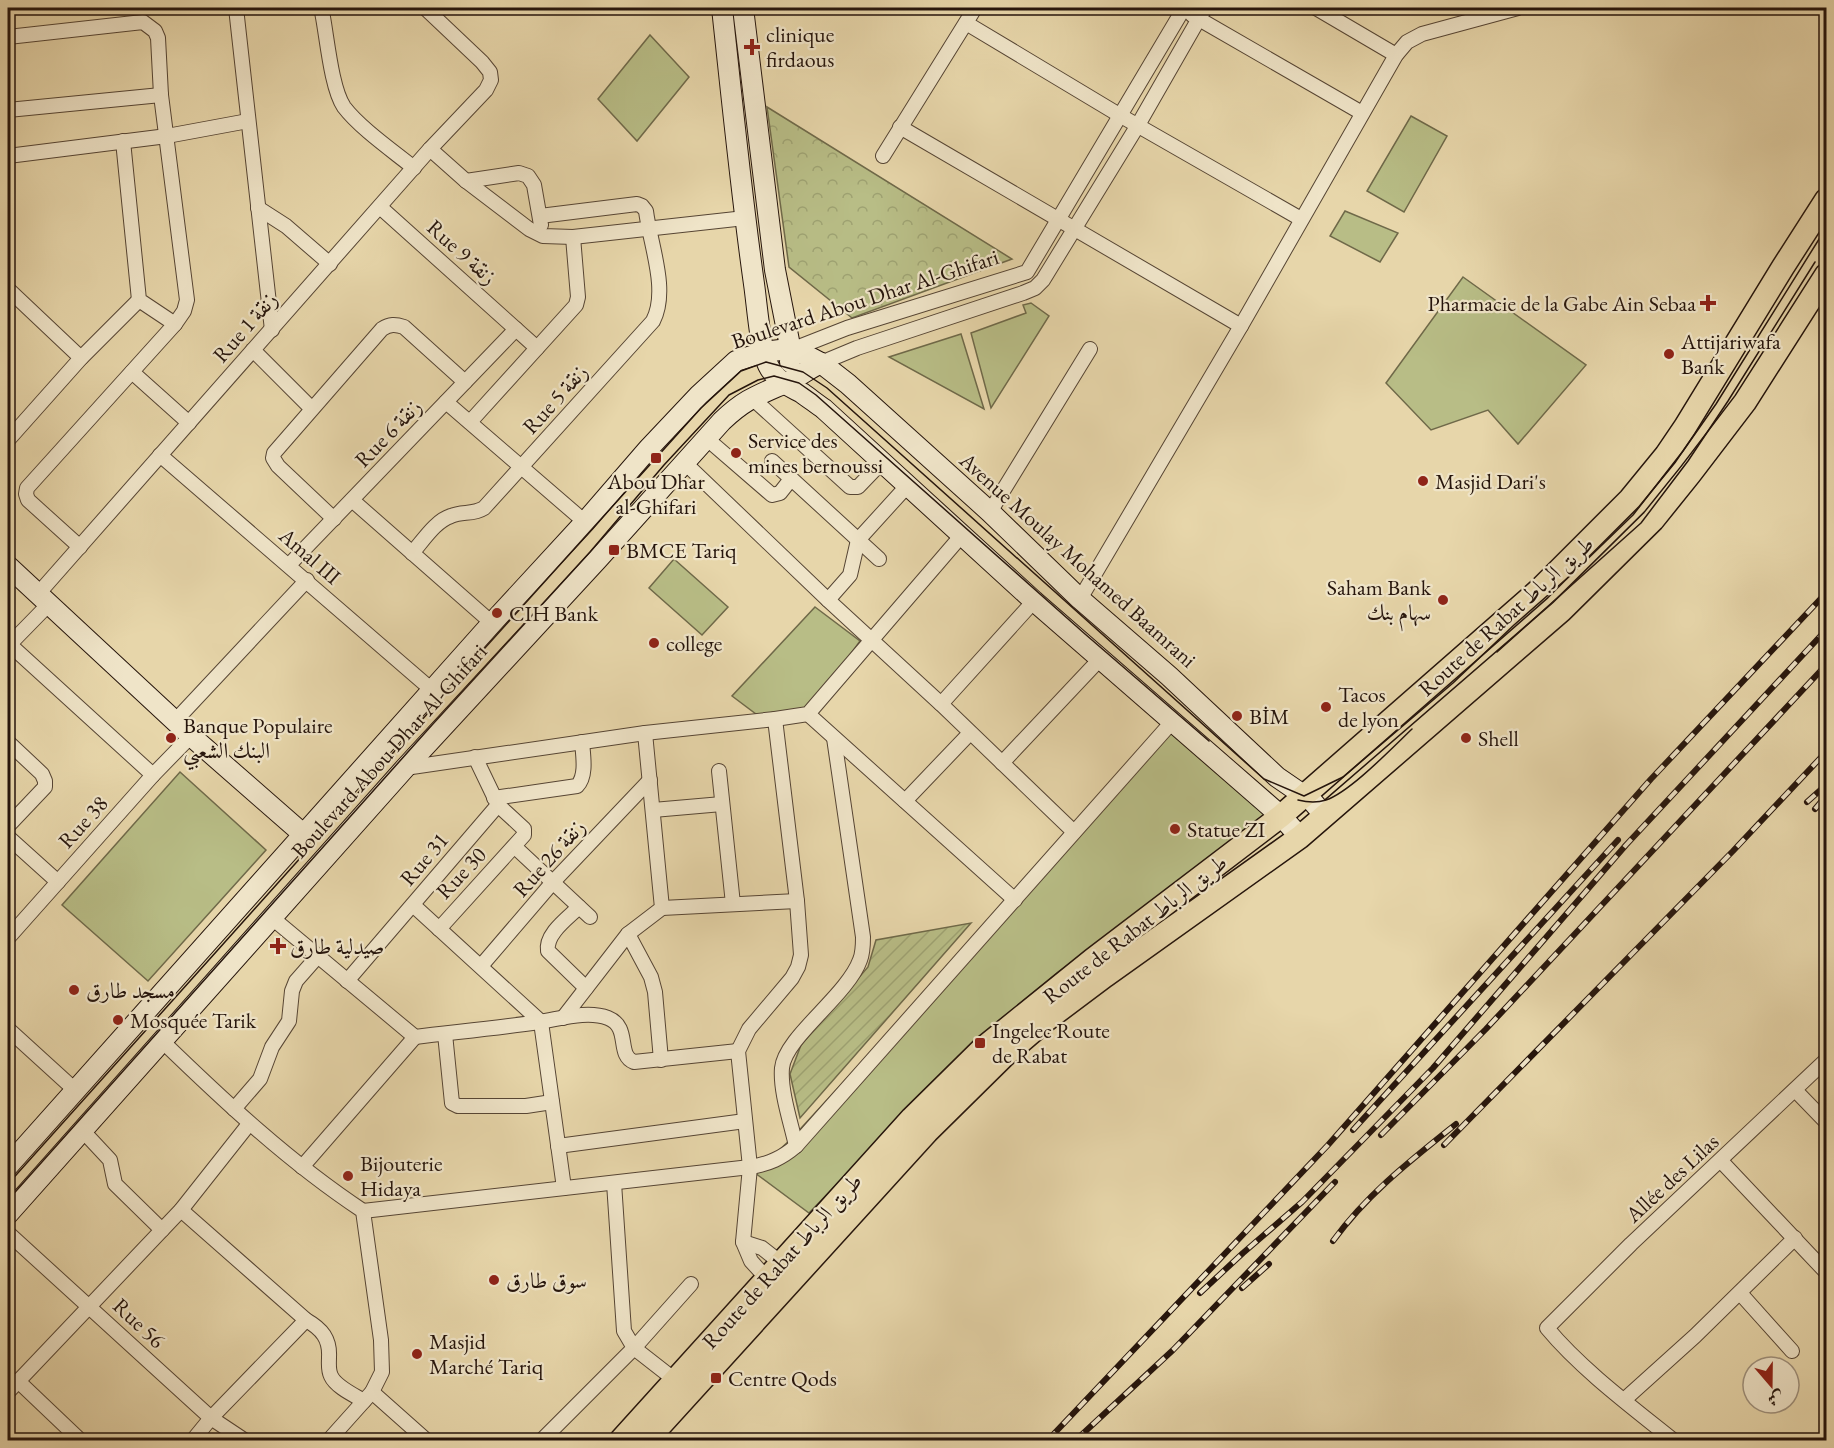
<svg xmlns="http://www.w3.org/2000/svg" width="1834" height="1448" font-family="'EB Garamond',Amiri,serif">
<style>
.forest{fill:url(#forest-crowns);stroke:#6f6949;stroke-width:1.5}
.park{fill:#b8bd86;stroke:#6f6949;stroke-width:1.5}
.garden{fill:url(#garden-furrows);stroke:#6f6949;stroke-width:1.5}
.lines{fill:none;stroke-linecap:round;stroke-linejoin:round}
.street-casing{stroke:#564534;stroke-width:16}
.secondary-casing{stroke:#26150c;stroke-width:22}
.primary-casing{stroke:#26150c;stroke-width:25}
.street{stroke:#efe4c8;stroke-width:14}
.secondary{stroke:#efe4c8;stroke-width:20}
.primary{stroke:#e7d6aa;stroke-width:22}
.tram{stroke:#26150c;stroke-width:1.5}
.rail-casing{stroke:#26150c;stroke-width:6}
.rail{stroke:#efe4c8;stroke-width:4;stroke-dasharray:11;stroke-linecap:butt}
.poi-dot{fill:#8f2418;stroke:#efe4c8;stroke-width:2}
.labels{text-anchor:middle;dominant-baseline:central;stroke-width:4.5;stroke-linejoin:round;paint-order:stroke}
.poi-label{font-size:22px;fill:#26150c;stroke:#efe4c8;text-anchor:start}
.street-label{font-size:22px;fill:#26150c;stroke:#efe4c8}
</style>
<defs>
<pattern id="forest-crowns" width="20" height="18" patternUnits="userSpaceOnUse" patternTransform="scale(1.5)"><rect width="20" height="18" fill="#b8bd86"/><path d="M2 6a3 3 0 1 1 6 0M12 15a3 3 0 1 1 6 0" fill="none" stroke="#9ea272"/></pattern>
<pattern id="garden-furrows" width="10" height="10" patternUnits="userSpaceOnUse" patternTransform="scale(1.5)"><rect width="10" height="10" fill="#b8bd86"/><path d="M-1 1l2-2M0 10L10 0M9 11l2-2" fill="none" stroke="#9ea272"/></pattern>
</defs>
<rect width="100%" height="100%" fill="#e7d6aa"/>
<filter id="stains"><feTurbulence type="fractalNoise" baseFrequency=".00333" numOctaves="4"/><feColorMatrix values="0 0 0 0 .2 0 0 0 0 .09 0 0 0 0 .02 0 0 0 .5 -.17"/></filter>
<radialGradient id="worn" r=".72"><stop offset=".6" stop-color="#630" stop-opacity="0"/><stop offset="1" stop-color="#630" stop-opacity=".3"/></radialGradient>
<path class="forest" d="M767 107 1012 259 852 318 789 267Z"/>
<g class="park">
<path d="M650 35 689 77 637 141 598 99Z"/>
<path d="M1411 116 1447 136 1404 212 1367 191Z"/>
<path d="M1345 211 1398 233 1380 262 1330 236Z"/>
<path d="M1463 277 1586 365 1518 444 1488 410 1431 430 1386 383Z"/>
<path d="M1031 303 1049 316 991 408 971 333 1026 313 1023 305Z"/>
<path d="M961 334 984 409 889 357Z"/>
<path d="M674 559 728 607 702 635 649 588Z"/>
<path d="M815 607 860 641 808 714H756L732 696Z"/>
<path d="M1173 723 1274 817 1058 972 976 1040 809 1213 755 1173 792 1138Z"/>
<path d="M180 772 266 850 148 981 62 905Z"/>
</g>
<path class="garden" d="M971 923 800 1118 790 1074 801 1045 868 967 876 940Z"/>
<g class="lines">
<defs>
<g id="street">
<path d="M236 8 272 330"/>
<path d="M319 8 322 12C327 36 331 88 344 107 360 128 393 151 414 168"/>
<path d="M1316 8 1396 55"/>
<path d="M1192 15 1362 113"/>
<path d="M966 23 1121 116 1301 219"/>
<path d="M8 37 143 22 155 31 158 38 161 95 187 300 184 311 175 324 27 488 26 494 28 500 80 547"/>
<path d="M8 110 161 95"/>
<path d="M900 127 1241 326"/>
<path d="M123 141 139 300 175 324"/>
<path d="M430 149 466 181 529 229 543 236 573 237 745 218"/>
<path d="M8 156 167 136 248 121"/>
<path d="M883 156 975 8"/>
<path d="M466 181 519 173 528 176 534 185 541 225"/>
<path d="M380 207 537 348"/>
<path d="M258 208 286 226 330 264"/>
<path d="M8 289 81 358"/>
<path d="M253 350 311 408"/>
<path d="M791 350 847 328 1027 272 1184 8"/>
<path d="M821 363 857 348 1023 293 1035 288 1043 280 1138 125 1205 8"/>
<path d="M132 372 189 423"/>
<path d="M751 397 850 487H858L882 462"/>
<path d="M446 402 585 522"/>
<path d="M470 422 576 305 578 297 573 237"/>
<path d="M706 438 772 495 780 493 791 479"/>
<path d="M8 440 81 358 139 300"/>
<path d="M160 455 432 690"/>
<path d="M772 461 879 559"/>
<path d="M685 463 828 600 941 704 1074 832"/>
<path d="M352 500 492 623"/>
<path d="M990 512 1090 349"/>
<path d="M334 519 278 466 273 458 274 453 382 329C390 324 395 324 404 327L465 382"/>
<path d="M412 553C423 541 435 521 451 516 462 511 473 515 484 508L653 321C669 290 650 244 646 211L642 206 637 204 540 216"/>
<path d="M289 565 516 329"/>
<path d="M38 594 430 149 486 90 491 80 490 72 482 62 425 8"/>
<path d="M1080 599 1241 326 1396 55 1407 42 1422 34 1518 8"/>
<path d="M828 600 850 575 858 540 908 485"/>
<path d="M8 643 153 775"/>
<path d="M8 646 49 604"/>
<path d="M941 704 1034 601"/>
<path d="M808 714 1015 900"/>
<path d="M775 719 808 714 962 535"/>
<path d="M175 721 307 580"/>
<path d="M8 742 42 774 45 781V787L8 826"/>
<path d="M1002 763 1100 659"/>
<path d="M405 768 645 733 775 719 797 901 801 955 798 967 792 978 749 1029 738 1051 750 1167 743 1242 751 1261 771 1283"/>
<path d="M719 771 733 904"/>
<path d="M494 798 577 786C587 776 583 755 582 742"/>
<path d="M905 801 970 733"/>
<path d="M653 810 722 804"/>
<path d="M8 837 58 882"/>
<path d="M515 847 590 917"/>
<path d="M413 905 541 1022 564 1188"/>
<path d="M579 907C568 918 545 934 548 951L586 988"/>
<path d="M662 908 797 901"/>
<path d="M271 917 415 1037C456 1032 498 1028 539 1022 560 1019 587 1010 608 1018 631 1027 616 1055 634 1062L738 1051"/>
<path d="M439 929 524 835V829L498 805"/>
<path d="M628 934 651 977 655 992 661 1060"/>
<path d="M8 938 153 775 191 736"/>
<path d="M481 966 553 882 650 780"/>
<path d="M347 981 498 805 475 757"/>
<path d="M563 1018 628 934 662 908 645 733"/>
<path d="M8 1029 75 1090"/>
<path d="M445 1034 452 1103 458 1106H526L552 1102"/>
<path d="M161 1040C225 1102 289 1162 363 1211L381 1340 382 1372 372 1392 329 1440"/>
<path d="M1795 1090 1826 1122"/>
<path d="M234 1109 260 1079 272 1047 289 1021 292 991 296 981 318 956"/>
<path d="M82 1130 110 1160 115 1184 162 1230"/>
<path d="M558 1146 745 1121"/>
<path d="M796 1146C791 1123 780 1091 782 1068 785 1037 847 996 860 960 863 953 863 944 863 937L834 738"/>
<path d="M1721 1161 1826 1272"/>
<path d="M302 1167 415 1037"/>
<path d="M614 1183 624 1331 634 1348 675 1380"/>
<path d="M181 1210 306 1320C322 1329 330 1339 329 1357 329 1364 328 1370 331 1376 336 1387 354 1395 364 1401"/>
<path d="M363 1211 750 1167C769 1164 782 1158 796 1146L1172 722"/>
<path d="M8 1233 211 1418 244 1440"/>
<path d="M743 1242 762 1248 785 1266"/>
<path d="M1740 1293 1792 1351"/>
<path d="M18 1381 80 1440"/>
<path d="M8 1392 181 1210 249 1124"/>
<path d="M372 1392 426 1440"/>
<path d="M1624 1400 1695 1336 1795 1238"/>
<path d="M193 1440 211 1418 306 1320"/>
<path d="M542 1440 634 1348 691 1284"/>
<path d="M1673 1440C1632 1407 1581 1369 1547 1328L1631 1244 1826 1060"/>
</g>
<g id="secondary">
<path d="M722 8C732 100 741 192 754 284 757 304 760 349 768 365 776 381 787 385 802 393 809 398 817 404 824 409L1034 601 1281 816 1300 837"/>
<path d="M743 8 775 270 791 351 790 362"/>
<path d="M8 566 191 736 303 834"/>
<path d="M8 1166 492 623 585 522 649 448 699 395 736 361 764 352 780 350 802 353 821 363 848 384 990 512 1080 599 1169 676 1277 777 1312 801 1325 816"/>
<path d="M8 1214 405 768 598 559 722 421C744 400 756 396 783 384 796 379 808 369 821 363"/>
</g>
<g id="primary">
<path d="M621 1440 912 1118 983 1048 1092 960 1281 816 1540 589 1630 499 1666 455 1685 427 1783 267 1826 200"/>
<path d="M647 1440 927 1132 1003 1057 1045 1021 1105 976 1300 837 1561 611 1653 520 1690 474 1745 402 1826 275"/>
</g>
</defs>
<use href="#street" class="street-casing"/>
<use href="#secondary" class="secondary-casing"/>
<use href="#primary" class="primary-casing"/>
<use href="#street" class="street"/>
<use href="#secondary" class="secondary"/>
<use href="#primary" class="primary"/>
<g class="tram">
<path d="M1497 652 1641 523 1688 461 1728 401 1815 262"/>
<path d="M1298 800C1306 802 1317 803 1326 800 1350 792 1392 748 1412 729"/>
<path d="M8 1184 338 816 475 659 701 408 741 371 766 362 803 372 827 388 1264 779 1304 796 1343 777 1453 683 1514 625 1572 574 1633 515 1683 451 1716 404 1826 228"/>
<path d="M8 1200 432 725 590 552 664 465 729 395 758 380 774 376 799 383 816 395 1085 634 1209 741"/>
</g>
<defs>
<g id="rail">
<path d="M1807 802 1826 785"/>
<path d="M1815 809 1826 796"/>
<path d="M1353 1130 1618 840"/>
<path d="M1381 1135 1486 1029 1826 665"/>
<path d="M1444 1145 1733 851 1826 752"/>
<path d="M1333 1241C1367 1194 1411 1160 1456 1124"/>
<path d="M1242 1288 1269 1264"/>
<path d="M1200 1293 1243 1253 1302 1202 1433 1068 1626 845 1826 630"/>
<path d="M1048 1440 1328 1145 1651 779 1826 593"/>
<path d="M1076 1440 1173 1350 1335 1182"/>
</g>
</defs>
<use href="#rail" class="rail-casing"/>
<use href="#rail" class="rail"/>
</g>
<g class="poi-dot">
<path d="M749 38h6v6h6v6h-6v6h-6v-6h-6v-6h6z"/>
<path d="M1705 294h6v6h6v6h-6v6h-6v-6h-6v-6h6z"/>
<circle cx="1669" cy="354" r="6"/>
<circle cx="736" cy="453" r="6"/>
<rect x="650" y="452" width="12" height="12" rx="3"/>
<circle cx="1423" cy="481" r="6"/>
<rect x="608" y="544" width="12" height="12" rx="3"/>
<circle cx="1443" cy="600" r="6"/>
<circle cx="497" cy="613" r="6"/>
<circle cx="654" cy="643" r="6"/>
<circle cx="1326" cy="707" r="6"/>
<circle cx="1237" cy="716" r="6"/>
<circle cx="171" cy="738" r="6"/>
<circle cx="1466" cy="738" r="6"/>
<circle cx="1175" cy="829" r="6"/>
<path d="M275 937h6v6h6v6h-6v6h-6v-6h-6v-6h6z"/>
<circle cx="74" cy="990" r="6"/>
<circle cx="118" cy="1020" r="6"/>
<rect x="974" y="1037" width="12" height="12" rx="3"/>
<circle cx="348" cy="1176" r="6"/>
<circle cx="494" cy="1280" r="6"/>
<circle cx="417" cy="1354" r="6"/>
<rect x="710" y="1372" width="12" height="12" rx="3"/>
</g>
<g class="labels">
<g class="poi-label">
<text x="766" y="34">clinique<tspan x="766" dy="25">firdaous</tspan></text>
<text x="1696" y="303" text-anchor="end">Pharmacie de la Gabe Ain Sebaa</text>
<text x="1681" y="341">Attijariwafa<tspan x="1681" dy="25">Bank</tspan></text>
<text x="748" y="440">Service des<tspan x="748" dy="25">mines bernoussi</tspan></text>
<text x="656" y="481" text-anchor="middle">Abou Dhar<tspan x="656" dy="25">al-Ghifari</tspan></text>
<text x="1435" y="481">Masjid Dari's</text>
<text x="626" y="550">BMCE Tariq</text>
<text x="1431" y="587" text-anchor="end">Saham Bank<tspan x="1431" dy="25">سهام بنك</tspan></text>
<text x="509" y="613">CIH Bank</text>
<text x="666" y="643">college</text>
<text x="1338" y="694">Tacos<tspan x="1338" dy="25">de lyon</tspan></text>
<text x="1249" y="716">BİM</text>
<text x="183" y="725">Banque Populaire<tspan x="183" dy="25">البنك الشعبي</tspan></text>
<text x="1478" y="738">Shell</text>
<text x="1187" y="829">Statue ZI</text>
<text x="290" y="946">صيدلية طارق</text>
<text x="86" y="990">مسجد طارق</text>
<text x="130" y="1020">Mosquée Tarik</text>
<text x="992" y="1030">Ingelec Route<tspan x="992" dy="25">de Rabat</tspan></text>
<text x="360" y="1163">Bijouterie<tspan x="360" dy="25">Hidaya</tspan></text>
<text x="506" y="1280">سوق طارق</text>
<text x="429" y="1341">Masjid<tspan x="429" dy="25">Marché Tariq</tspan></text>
<text x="728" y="1378">Centre Qods</text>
</g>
<g class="street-label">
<text transform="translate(462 252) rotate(42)">Rue 9 زنقة</text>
<text transform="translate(865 299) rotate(-18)">Boulevard Abou Dhar Al-Ghifari</text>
<text transform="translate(245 327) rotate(-49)">Rue 1 زنقة</text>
<text transform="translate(555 399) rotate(-48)">Rue 5 زنقة</text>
<text transform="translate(388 433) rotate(-46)">Rue 6 زنقة</text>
<text transform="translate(310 556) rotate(41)">Amal III</text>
<text transform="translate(1078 560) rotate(42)">Avenue Moulay Mohamed Baamrani</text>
<text transform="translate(1506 616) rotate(-42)">Route de Rabat طريق الرباط</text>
<text transform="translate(389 751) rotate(-48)">Boulevard Abou Dhar Al-Ghifari</text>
<text transform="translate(83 822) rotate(-48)">Rue 38</text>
<text transform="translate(549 858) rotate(-48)">Rue 26 زنقة</text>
<text transform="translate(424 859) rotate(-50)">Rue 31</text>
<text transform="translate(461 873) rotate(-47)">Rue 30</text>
<text transform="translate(1135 929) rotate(-38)">Route de Rabat طريق الرباط</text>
<text transform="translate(1672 1178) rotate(-43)">Allée des Lilas</text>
<text transform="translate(782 1261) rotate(-48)">Route de Rabat طريق الرباط</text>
<text transform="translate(139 1323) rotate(43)">Rue 56</text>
</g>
</g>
<rect width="1834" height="1448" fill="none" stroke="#e7d6aa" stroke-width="30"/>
<rect x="9" y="9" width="1816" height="1430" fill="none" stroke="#26150c" stroke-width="3"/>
<rect x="15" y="15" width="1804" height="1418" fill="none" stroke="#26150c" stroke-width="1.5"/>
<g transform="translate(1771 1385) rotate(160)"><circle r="28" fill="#efe4c8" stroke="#9f917d" stroke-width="1.5"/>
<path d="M0-4.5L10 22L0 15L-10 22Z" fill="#8f2418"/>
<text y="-9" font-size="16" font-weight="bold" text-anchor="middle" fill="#26150c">ش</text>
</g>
<rect width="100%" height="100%" filter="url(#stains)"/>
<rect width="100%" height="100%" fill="url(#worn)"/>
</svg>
